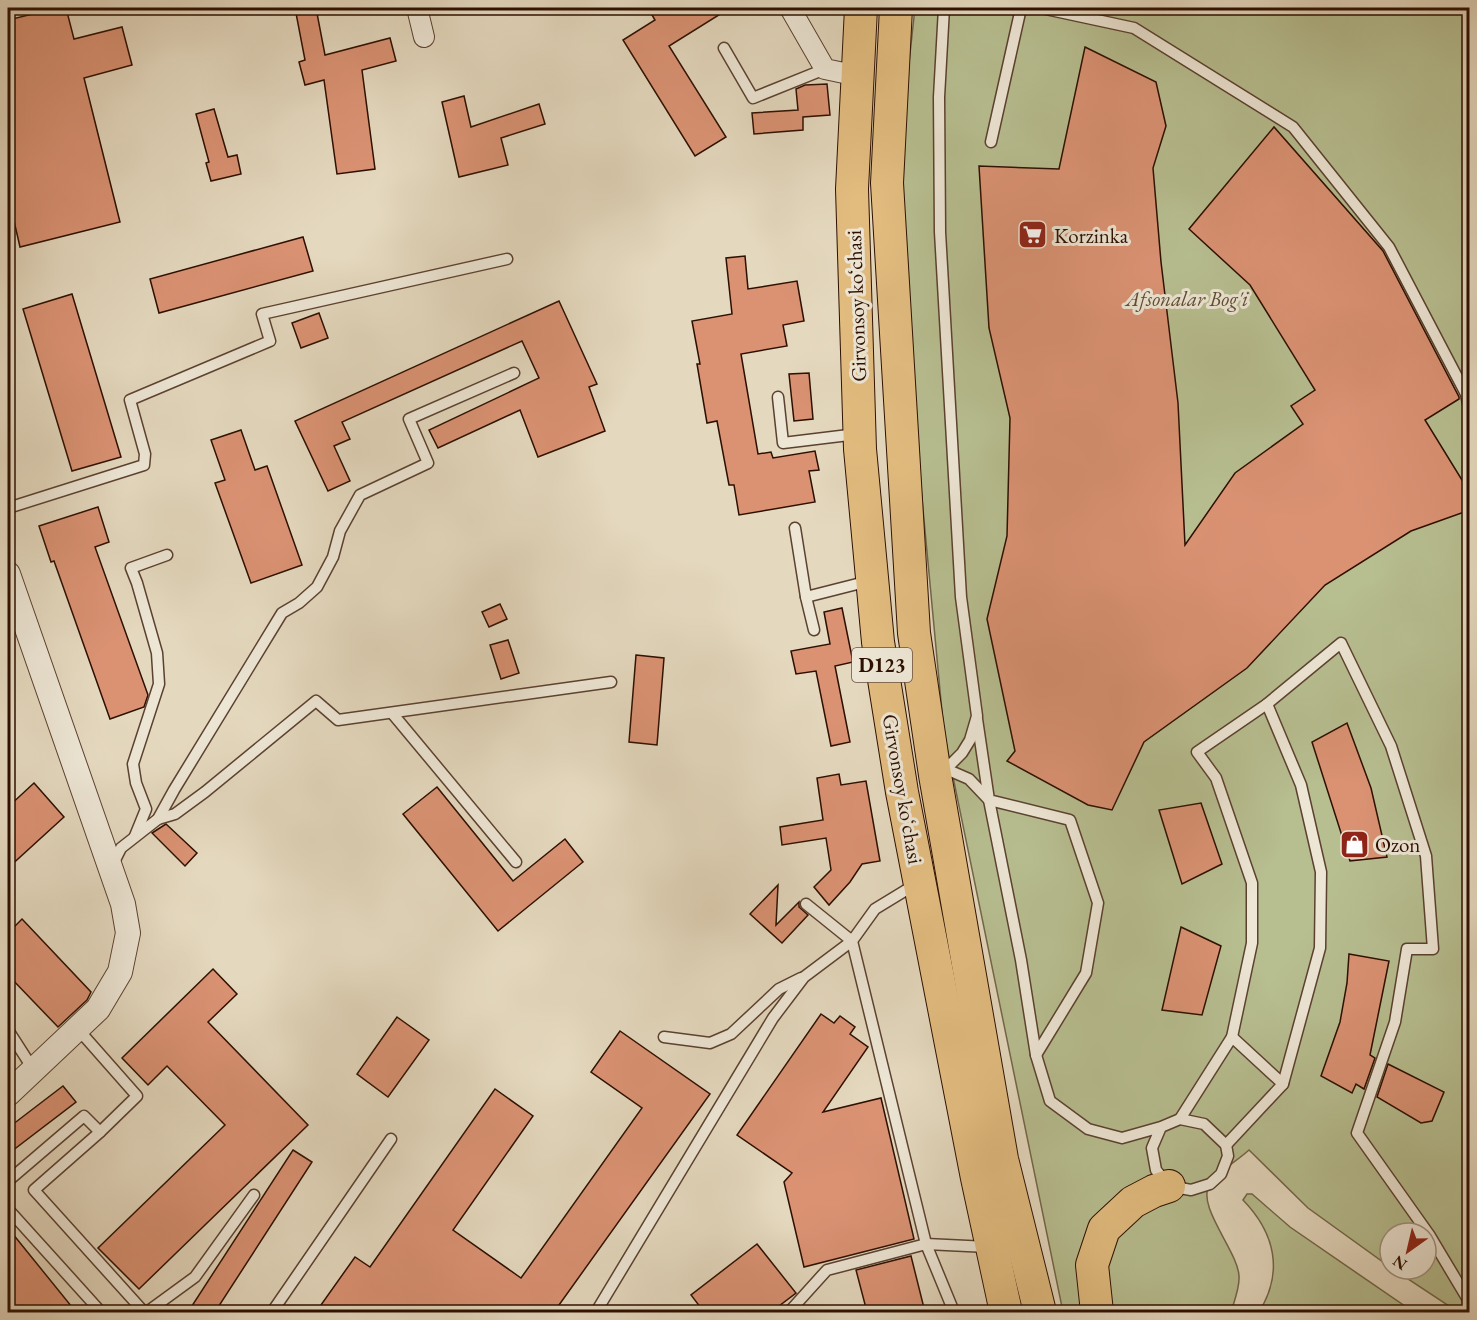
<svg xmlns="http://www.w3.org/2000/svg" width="1477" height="1320" font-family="'EB Garamond',serif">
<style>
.green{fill:#b7be90;stroke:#726648;stroke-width:1.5}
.building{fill:#da9273;stroke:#2d0f01;stroke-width:1.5}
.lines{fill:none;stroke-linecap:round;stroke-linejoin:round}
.service-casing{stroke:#5b4130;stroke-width:13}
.minor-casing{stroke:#5b4130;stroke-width:22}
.tertiary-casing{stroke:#5b4130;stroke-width:26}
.primary-casing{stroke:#2d0f01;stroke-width:34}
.service{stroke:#ede6d5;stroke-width:10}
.minor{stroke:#ede6d5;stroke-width:20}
.tertiary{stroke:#ede6d5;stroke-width:24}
.primary{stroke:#e2bc7f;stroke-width:32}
.labels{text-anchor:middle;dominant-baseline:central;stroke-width:6;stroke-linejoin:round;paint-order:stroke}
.shield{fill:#ede6d5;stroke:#675041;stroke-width:1.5}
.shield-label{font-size:20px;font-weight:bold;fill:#2d0f01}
.poi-label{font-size:21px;fill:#2d0f01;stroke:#ede6d5;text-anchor:start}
.park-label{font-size:21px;font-style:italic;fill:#5d4c33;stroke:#ede6d5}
.street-label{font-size:21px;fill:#2d0f01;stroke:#ede6d5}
</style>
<rect width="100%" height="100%" fill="#e4d8be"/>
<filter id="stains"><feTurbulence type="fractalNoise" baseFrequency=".00333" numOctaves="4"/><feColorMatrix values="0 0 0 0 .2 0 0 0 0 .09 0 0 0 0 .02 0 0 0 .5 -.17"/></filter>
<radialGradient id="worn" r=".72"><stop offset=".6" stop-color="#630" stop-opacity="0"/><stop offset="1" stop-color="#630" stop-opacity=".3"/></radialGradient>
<g class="green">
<path d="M915 8H1469V1312H1458L1393 1269H1426V1233H1390V1267L1308 1208 1249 1150C1237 1161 1219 1171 1210 1184 1195 1205 1238 1251 1239 1276 1240 1287 1234 1302 1231 1312H1063L944 733 894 200Z"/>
<path d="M1247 1194H1252L1290 1227 1412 1311 1398 1312 1396 1307 1375 1312H1259C1284 1272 1275 1233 1243 1200Z"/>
</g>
<g class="building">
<path d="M57 8H66L74 39 122 27 132 65 84 78 120 222 20 247 8 195V20Z"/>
<path d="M295 8H316L325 55 390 38 396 61 362 70 375 169 337 174 324 80 305 85 299 62 305 60Z"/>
<path d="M648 8H730L669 46 726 137 695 156 623 40 655 20Z"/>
<path d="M1085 47 1156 82 1166 126 1153 168 1161 262 1178 403 1185 545 1235 473 1303 424 1291 406 1315 390 1250 285 1189 229 1274 127 1383 251 1459 397V399L1425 420 1470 493V510L1411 531 1325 585 1247 668 1144 742 1112 810 1088 805 1007 761 1015 751 987 619 1007 536 1010 418 989 328 979 166 1059 169Z"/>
<path d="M827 84 830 115 803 117V130L754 134 752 113 798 110 796 89 805 85Z"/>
<path d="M464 96 471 127 539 104 545 124 501 138 508 165 459 177 442 102Z"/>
<path d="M214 109 228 157 237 155 241 174 211 181 206 163 209 162 196 114Z"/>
<path d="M303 237 313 271 159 313 150 279Z"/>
<path d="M745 256 748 289 797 281 804 321 783 325 787 346 741 354 758 454 771 452 773 458 815 451 819 470 809 471 815 502 739 515 734 485H729L717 421 707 423 697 364H700L692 321 732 314 726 258Z"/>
<path d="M72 294 121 457 72 471 23 309Z"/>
<path d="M559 301 597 384 589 387 605 431 538 457 520 410 438 448 429 430 539 378 522 341 342 422 350 439 334 446 350 481 328 491 295 421Z"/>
<path d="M319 313 328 338 301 348 292 323Z"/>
<path d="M809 373 813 419 794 421 789 374Z"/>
<path d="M241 430 255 470 267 466 302 565 251 583 215 483 225 480 211 440Z"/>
<path d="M98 507 109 542 95 547 148 695 144 707 110 719 54 561 51 562 39 526Z"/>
<path d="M500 604 507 619 489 627 482 612Z"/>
<path d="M842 608 853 662 835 666 850 742 831 746 816 671 796 674 791 651 830 644 824 612Z"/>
<path d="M508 640 519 673 501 679 490 645Z"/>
<path d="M636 655 664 658 657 745 629 742Z"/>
<path d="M1347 723 1371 788 1387 857 1350 861 1312 742Z"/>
<path d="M839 774 841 785 866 781 880 861 862 864 850 882 829 905 814 887 831 870 826 838 782 845 780 827 823 820 817 778Z"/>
<path d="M34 783 64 817 8 868V807Z"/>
<path d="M437 787 513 881 565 839 583 862 498 931 403 814Z"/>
<path d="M1201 803 1222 864 1182 884 1159 810Z"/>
<path d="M166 824 197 853 185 866 152 833Z"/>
<path d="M778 885 776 925 799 902V907L808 915 782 943 750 914Z"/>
<path d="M22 919 91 992 87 1000 58 1027 8 975V933Z"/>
<path d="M1181 927 1221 946 1202 1015 1162 1010Z"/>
<path d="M1349 954 1389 961 1370 1055 1375 1058 1364 1089 1356 1084 1352 1093 1321 1076 1340 1022 1347 983Z"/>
<path d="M213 969 237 994 208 1022 308 1125 139 1289 98 1248 225 1125 167 1066 148 1085 122 1058Z"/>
<path d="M821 1014 834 1023 840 1016 855 1027 850 1034 868 1047 823 1112 881 1098 914 1239 804 1267 784 1182 792 1173 737 1135Z"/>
<path d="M397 1017 429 1040 388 1097 357 1074Z"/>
<path d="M620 1031 710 1094 554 1312H316L355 1257 370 1267 495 1089 533 1116 453 1230 521 1278 642 1108 591 1072Z"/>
<path d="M1388 1064 1444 1092 1432 1121 1421 1123 1377 1097Z"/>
<path d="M63 1086 76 1102 8 1154V1128Z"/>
<path d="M293 1150 312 1162 215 1312H188Z"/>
<path d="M8 1228 76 1312H8Z"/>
<path d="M757 1244 796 1293 771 1312H704L691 1295Z"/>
<path d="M911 1256 925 1312H867L856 1270Z"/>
</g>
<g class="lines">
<defs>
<g id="service">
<path d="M944 8 939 97 940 232 961 597 977 716 970 740 962 753 946 769"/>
<path d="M1041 8 1134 28 1293 127 1389 247 1466 394 1470 413"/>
<path d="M724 48 753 98 825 69"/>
<path d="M991 142 1021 8"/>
<path d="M778 397 783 443 857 434"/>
<path d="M8 508 144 465 145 454 130 400 270 341 262 314 507 259"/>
<path d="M795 528 806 597 869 581"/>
<path d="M806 597 814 630"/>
<path d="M392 713 516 862"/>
<path d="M977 719 989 800 1070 820 1098 903 1086 973 1036 1055"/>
<path d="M941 772 946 769 969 779 989 800 1021 960 1036 1055 1050 1101 1088 1129 1122 1138 1161 1127 1180 1119 1204 1124 1226 1145 1228 1156 1221 1174 1210 1184 1191 1190 1169 1186 1156 1170 1152 1148 1161 1127"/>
<path d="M158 819 175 814 205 792 316 701 338 720 611 682"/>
<path d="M135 836 146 809 136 783 133 764 159 684 157 653 137 583 131 568 167 555"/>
<path d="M112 866 121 848 158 819 174 790 282 613 299 603 317 587 333 557 340 531 360 495 428 463 409 419 514 373"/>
<path d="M916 884 875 909 852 941 926 1244 954 1312"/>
<path d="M77 1028 137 1096 100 1132 34 1190 144 1312"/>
<path d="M8 1030 33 1069"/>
<path d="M664 1037 710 1043 731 1034 779 989 801 978"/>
<path d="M1232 1037 1252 943V883L1216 778 1197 752 1267 704 1341 643 1391 746 1426 856 1433 949H1407L1395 1022 1357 1133 1430 1236 1470 1303"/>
<path d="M1180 1119 1232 1037 1283 1084"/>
<path d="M1226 1145 1283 1084 1320 948 1321 872 1301 785 1267 704"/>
<path d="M8 1181 84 1116 100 1132"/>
<path d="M8 1209 101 1312"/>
<path d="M147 1312 195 1277 254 1195"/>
<path d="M272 1312 391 1139"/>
<path d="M596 1312 773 1018 804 977 852 941 806 904"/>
<path d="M789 1312 827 1270 926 1244 988 1247"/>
</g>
<g id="minor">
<path d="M417 8 424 37"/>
<path d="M790 8 825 69 858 76"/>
</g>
<path id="tertiary" d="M8 574 123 904 128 933 120 972 98 1009 8 1094"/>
<g id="primary">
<path d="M861 8 852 189 860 449 878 642 902 792 977 1178 1006 1312"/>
<path d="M896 8 887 183 914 633 935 775 1002 1159 1040 1312"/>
<path d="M1097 1312 1092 1265 1104 1229 1133 1202 1154 1191 1169 1186"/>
</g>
</defs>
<use href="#service" class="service-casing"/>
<use href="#minor" class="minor-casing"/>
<use href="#tertiary" class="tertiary-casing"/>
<use href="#primary" class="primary-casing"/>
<use href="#service" class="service"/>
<use href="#minor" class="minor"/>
<use href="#tertiary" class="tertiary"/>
<use href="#primary" class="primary"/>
</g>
<defs>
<symbol id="supermarket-square" viewBox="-11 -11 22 22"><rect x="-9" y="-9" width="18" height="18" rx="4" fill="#8f2418" stroke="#ede6d5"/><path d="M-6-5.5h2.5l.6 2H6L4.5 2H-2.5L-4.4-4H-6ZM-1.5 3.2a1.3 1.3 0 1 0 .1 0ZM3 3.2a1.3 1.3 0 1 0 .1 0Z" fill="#fff"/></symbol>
<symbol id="shop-square" viewBox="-11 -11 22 22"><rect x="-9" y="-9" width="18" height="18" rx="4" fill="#8f2418" stroke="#ede6d5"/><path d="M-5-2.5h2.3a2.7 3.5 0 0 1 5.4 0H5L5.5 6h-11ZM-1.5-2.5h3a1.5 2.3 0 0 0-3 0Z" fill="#fff"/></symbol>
</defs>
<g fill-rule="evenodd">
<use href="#supermarket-square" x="1016" y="218" width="33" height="33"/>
<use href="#shop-square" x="1338" y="828" width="33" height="33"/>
</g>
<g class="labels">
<rect class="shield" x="852" y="648" width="60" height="34" rx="4.5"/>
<g class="shield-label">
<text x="882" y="665">D123</text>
</g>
<g class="poi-label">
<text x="1054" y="235">Korzinka</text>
<text x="1375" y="844">Ozon</text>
</g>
<g class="park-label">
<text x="1187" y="298">Afsonalar Bog'i</text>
</g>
<g class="street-label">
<text transform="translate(856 306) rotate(-92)">Girvonsoy koʻchasi</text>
<text transform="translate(903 789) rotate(80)">Girvonsoy koʻchasi</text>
</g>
</g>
<rect width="1477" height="1320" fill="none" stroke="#e4d8be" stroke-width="30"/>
<rect x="9" y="9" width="1459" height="1302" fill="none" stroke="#2d0f01" stroke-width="3"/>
<rect x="15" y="15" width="1447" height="1290" fill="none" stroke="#2d0f01" stroke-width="1.5"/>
<g transform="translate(1408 1251) rotate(214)"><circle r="28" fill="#ede6d5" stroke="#a09080" stroke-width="1.5"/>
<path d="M0-4.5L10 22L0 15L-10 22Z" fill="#8f2418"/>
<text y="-9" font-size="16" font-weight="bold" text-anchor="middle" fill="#2d0f01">N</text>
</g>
<rect width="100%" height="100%" filter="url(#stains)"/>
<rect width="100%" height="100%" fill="url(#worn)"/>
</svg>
